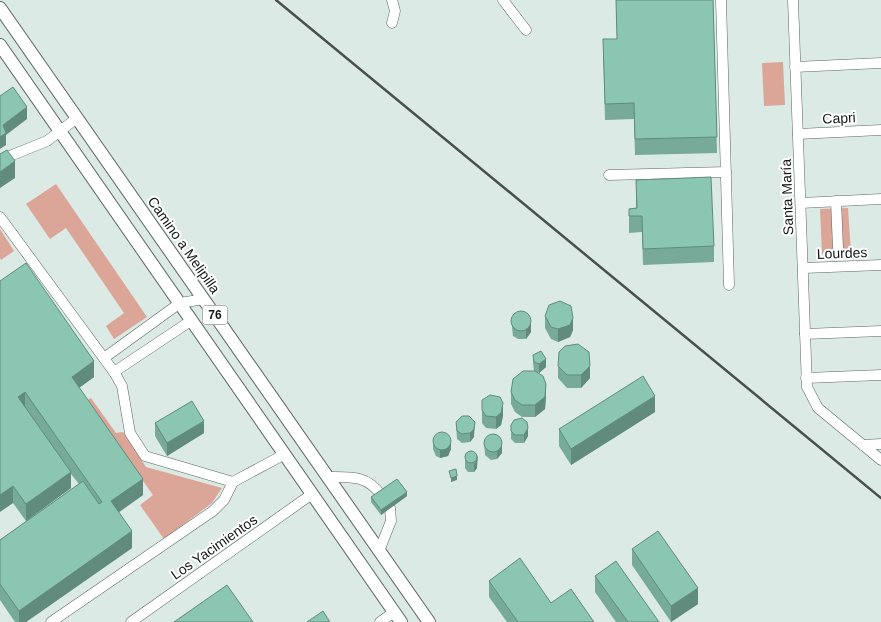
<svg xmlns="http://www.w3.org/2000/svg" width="881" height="622" font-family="Helvetica,sans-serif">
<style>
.green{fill:#dba697}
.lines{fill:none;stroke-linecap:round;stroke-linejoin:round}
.minor-casing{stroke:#5b6662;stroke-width:11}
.major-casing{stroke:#5b6662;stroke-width:14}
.minor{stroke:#fff;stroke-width:10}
.major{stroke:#fff;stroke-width:12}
.rail{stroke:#484f4c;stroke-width:2.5}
.wall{fill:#77aa98}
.shaded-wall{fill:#618b7c}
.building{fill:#8ac6b1;stroke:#618b7c}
.labels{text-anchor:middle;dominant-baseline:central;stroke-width:4;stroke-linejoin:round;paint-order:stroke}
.shield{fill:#fff;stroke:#5a5d5c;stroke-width:1}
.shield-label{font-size:12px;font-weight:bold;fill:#131816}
.street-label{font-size:14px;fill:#131816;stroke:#fff}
</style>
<rect width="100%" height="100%" fill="#dceae5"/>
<g class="green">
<path d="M783 62 785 105 764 106 762 63Z"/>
<path d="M56 184 147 317 114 339 106 326 124 313 66 228 50 239 26 204Z"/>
<path d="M848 208 851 253 822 254 820 209Z"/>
<path d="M0 229 14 251 1 260 0 258Z"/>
<path d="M91 398 116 433 123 432 146 467 222 488 212 503 164 539 140 505 153 495 86 401Z"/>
</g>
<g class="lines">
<defs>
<g id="minor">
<path d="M503 0 526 30"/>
<path d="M721 0 729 285"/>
<path d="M793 0 807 387 818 408 881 460"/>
<path d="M392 23 395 11 392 0"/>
<path d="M795 67 881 63"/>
<path d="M798 134 881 130"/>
<path d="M0 160 47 141 77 118"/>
<path d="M609 175 726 172"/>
<path d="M836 201 838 248"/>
<path d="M801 203 881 199"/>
<path d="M0 217 114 372 122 386 130 433 145 456 233 482"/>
<path d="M804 268 881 265"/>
<path d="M805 334 881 331"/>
<path d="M104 358 180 303 204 299"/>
<path d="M114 372 192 320"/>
<path d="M806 378 881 375"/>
<path d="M863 445 881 444"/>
<path d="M328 477C350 477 367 475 381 495"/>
<path d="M379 551 391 521 390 508"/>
<path d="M51 622 213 511 224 500 233 482 285 454"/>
<path d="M131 622 312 494"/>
<path d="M380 622 394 612"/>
</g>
<g id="major">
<path d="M0 8 429 622"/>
<path d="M0 45 401 622"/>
</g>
</defs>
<use href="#minor" class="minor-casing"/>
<use href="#major" class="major-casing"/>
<use href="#minor" class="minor"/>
<use href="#major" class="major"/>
<path class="rail" d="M276 0 881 498"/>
</g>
<g class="wall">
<path d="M616 0H713L717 153 635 155 634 119 605 120 603 39H617Z"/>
<path d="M636 180 714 246V262L643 265 642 232 629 233V209L636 208Z"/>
<path d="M0 281 94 377 79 388 143 495 118 512 132 548 26 622H15L0 600V540L79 484 71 474V488L26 521 13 503Z"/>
<path d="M545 316 573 330 570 337 558 342 551 339 545 328Z"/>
<path d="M512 319 531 332 526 339H518L513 336 512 327Z"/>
<path d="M533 355 546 367 539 373 534 371 533 363Z"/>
<path d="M558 366 590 378 581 388H567L558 378Z"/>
<path d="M511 392 546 396 545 409 535 417H522L515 412 511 404Z"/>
<path d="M482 410 503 416 501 425 496 429 486 428 482 423Z"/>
<path d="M655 412 571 465 559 446V429Z"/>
<path d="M462 416 474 437 470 442 462 443 457 439 456 422Z"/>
<path d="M155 423 204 433 167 456 155 436Z"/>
<path d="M511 425 528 436 524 443H515L511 439Z"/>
<path d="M433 441 451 449 448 456 440 458 436 456 433 449Z"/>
<path d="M484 441 502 453 497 459 491 460 485 455Z"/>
<path d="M469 451 477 468 474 472H468L465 468V454Z"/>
<path d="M407 496 381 515 371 502V497Z"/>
<path d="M632 549 698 604 671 622 632 565Z"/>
<path d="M595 576 659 622H616L595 592Z"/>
<path d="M489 581 551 603 594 622H507L489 597Z"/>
</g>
<g class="shaded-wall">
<path d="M27 107V119L6 135V145L0 149V137L3 125Z"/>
<path d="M15 161V178L0 188V172Z"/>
<path d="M573 318V330L570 337 558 342V329Z"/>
<path d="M531 323V332L526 339V330Z"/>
<path d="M546 359V367L539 373V364Z"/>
<path d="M94 361V377L72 393V377Z"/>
<path d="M590 366V378L581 388V375Z"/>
<path d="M546 384V396L545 409 535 417V405Z"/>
<path d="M25 392V408L18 397Z"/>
<path d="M655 396V412L571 465V449Z"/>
<path d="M503 403V416L501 425 496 429V417Z"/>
<path d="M204 421V433L167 456V443Z"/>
<path d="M475 422 474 437 470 442V433Z"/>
<path d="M528 428V436L524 443V435Z"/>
<path d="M451 441V449L448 456 440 458V450Z"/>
<path d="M502 444V453L497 459V451Z"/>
<path d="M478 455 477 468 474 472V464Z"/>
<path d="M71 472V488L26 521V504Z"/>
<path d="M457 476V480L451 482V478Z"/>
<path d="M143 479V495L111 518V501Z"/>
<path d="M13 486V503L0 512V495Z"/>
<path d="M407 492V496L381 515V510Z"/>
<path d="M132 531V548L26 622H19V611Z"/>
<path d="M698 588V604L671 622V606Z"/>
</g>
<g class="building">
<path d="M616 0H713L717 137 635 139 634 103 605 104 603 39H617Z"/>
<path d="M13 87 27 107 3 125 6 133 0 137V96Z"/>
<path d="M7 150 15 161 0 172V154Z"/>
<path d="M711 177 714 246 643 249 642 216H629V209L637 208 636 180Z"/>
<path d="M26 263 94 361 72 377 143 479 111 501 132 531 19 611 0 584V540L83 481 99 504 102 502 25 392 18 397 71 472 26 504 13 486 0 495V281Z"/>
<path d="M560 301 571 306 573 318 570 325 558 329 551 327 545 316 549 305Z"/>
<circle cx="521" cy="321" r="10"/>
<path d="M578 344 589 352 590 366 581 375H567L558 366 559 352 565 346Z"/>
<path d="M541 351 546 359 539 364 534 362 533 355Z"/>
<path d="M523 371H535L543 376 546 384 545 397 535 405H522L515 400 511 392 513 379Z"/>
<path d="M643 376 655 396 571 449 559 429Z"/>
<path d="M490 395 500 397 503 403 501 413 496 417 486 416 482 410V400Z"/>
<path d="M192 401 204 421 167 443 155 423Z"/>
<path d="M462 416H469L475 422 474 429 470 433 462 434 457 431 456 422Z"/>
<path d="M522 418 527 422 528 428 524 435H515L511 431V425L514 420Z"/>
<circle cx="442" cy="441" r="9"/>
<circle cx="493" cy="443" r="9"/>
<circle cx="471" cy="457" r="6"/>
<path d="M456 469 457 476 451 478 449 471Z"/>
<path d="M397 479 407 492 381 510 371 497Z"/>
<path d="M658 531 698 588 671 606 632 549Z"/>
<path d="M520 558 551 603 571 589 594 622H518L489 581Z"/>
<path d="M616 561 659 622H628L595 576Z"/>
<path d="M227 585 253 622H174Z"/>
<path d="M323 611 330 622H307Z"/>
</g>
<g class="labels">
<rect class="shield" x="202.5" y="305.5" width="25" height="19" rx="4"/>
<g class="shield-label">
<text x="215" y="315">76</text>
</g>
<g class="street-label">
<text transform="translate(839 118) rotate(-3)">Capri</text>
<text transform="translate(787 197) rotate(-92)">Santa María</text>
<text transform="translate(184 245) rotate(55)">Camino a Melipilla</text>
<text transform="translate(842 253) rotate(-2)">Lourdes</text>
<text transform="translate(214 547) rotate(-35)">Los Yacimientos</text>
</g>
</g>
</svg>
